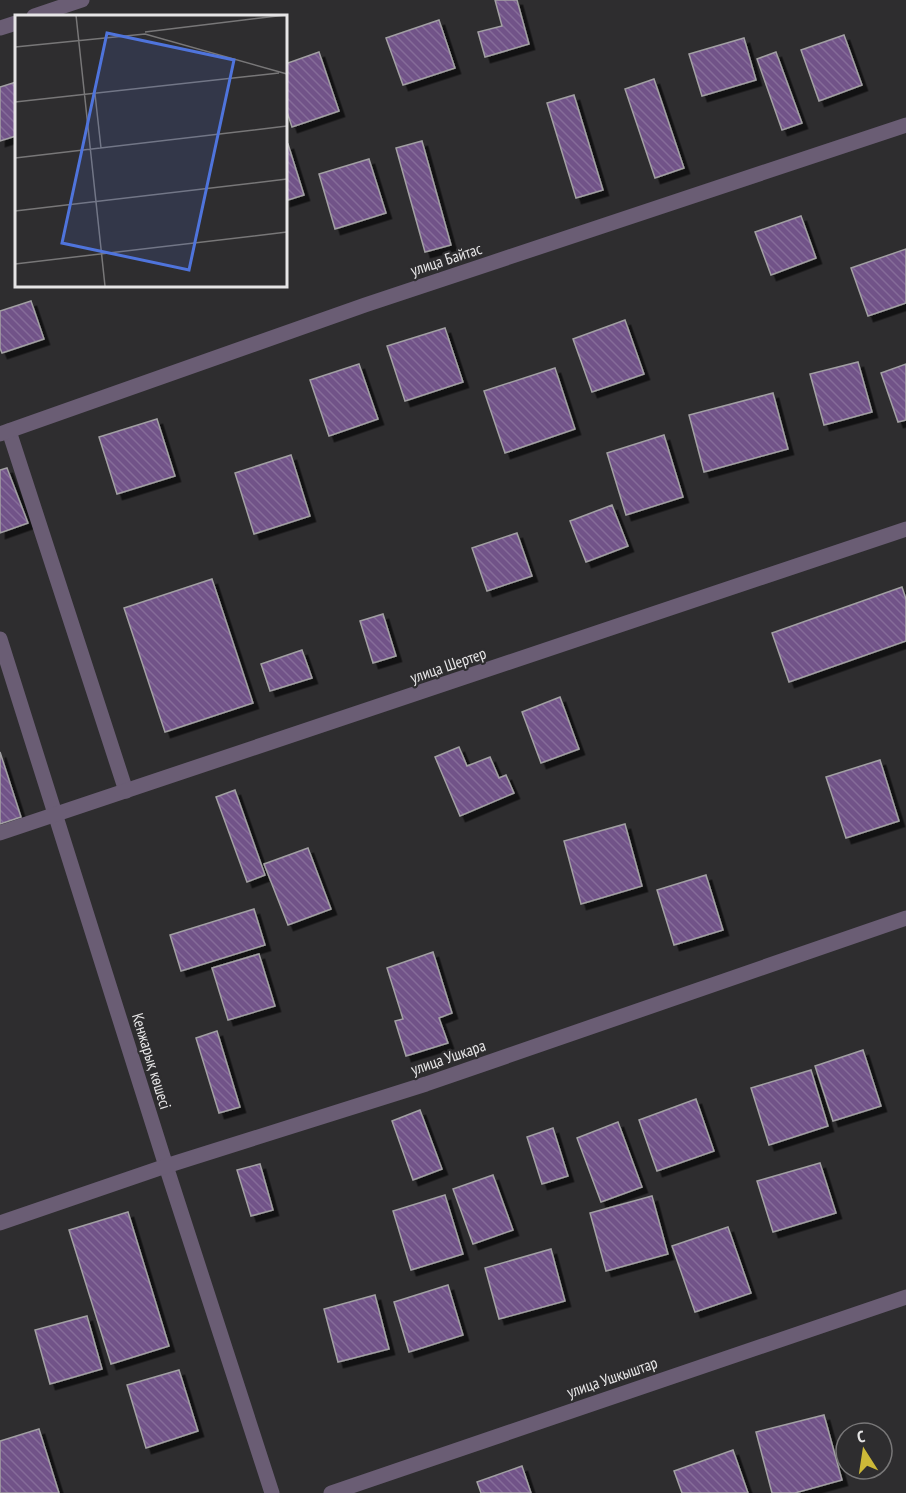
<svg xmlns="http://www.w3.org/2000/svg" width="906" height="1493" font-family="'PT Sans Narrow',sans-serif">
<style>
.building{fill:url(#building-back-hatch);stroke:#a2a0a3;stroke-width:1.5;filter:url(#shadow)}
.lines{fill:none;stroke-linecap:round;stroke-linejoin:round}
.service{stroke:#6a5d74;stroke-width:15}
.minor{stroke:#6a5d74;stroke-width:15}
.labels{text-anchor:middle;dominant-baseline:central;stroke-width:4.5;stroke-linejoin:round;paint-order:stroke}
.street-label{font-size:16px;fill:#e6e5e6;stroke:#2e2d2f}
.inset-road{fill:none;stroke:#787778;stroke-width:1.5}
.view{fill:#4f74dc;fill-opacity:0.15;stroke:#4f74dc;stroke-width:3}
.inset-edge{fill:none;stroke:#e6e5e6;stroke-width:3}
</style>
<defs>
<pattern id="building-back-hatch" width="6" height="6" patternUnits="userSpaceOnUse" patternTransform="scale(1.5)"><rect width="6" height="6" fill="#715388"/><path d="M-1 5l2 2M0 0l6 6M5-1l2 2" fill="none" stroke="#856c99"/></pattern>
<filter id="shadow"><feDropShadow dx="5.5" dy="5.5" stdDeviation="0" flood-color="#0009"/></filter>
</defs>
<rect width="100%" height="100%" fill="#2e2d2f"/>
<g class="building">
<path d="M495 0H517L529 44 485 57 478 32 502 26Z"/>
<path d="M439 20 455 68 403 85 386 38Z"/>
<path d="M844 35 862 85 819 101 801 50Z"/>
<path d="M744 38 756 80 702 96 689 54Z"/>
<path d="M319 52 339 111 292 127 285 106V64Z"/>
<path d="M776 52 802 123 782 130 757 59Z"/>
<path d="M654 79 684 168 655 178 625 89Z"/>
<path d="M16 82V136L0 141V87Z"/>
<path d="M574 95 603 190 576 198 547 103Z"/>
<path d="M422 141 451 245 425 252 396 148Z"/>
<path d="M288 144 304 195 285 201V145Z"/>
<path d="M369 159 386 213 335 229 319 174Z"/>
<path d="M801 216 816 258 771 275 755 232Z"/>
<path d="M906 249V303L868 316 851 268Z"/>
<path d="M31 301 44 339 2 353 0 348V311Z"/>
<path d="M625 320 644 374 592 392 573 339Z"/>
<path d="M445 328 463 382 405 401 387 346Z"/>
<path d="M858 362 872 412 824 425 810 374Z"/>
<path d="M359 364 378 419 329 436 310 380Z"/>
<path d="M906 364V420L898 422 881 373Z"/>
<path d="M555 368 575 429 505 453 484 391Z"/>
<path d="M773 393 788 449 704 472 689 415Z"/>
<path d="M157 419 175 476 117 494 99 437Z"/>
<path d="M664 435 683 497 626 515 607 453Z"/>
<path d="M291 455 310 516 254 534 235 473Z"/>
<path d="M7 468 28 523 0 533V470Z"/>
<path d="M612 505 628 546 586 562 570 521Z"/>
<path d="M517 533 532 576 487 591 472 548Z"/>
<path d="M212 579 253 703 165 732 124 608Z"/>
<path d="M902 587 906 599V641L789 682 772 633Z"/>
<path d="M383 614 396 656 373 663 360 621Z"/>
<path d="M302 650 312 678 270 691 261 664Z"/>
<path d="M560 697 579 749 541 763 522 712Z"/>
<path d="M459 747 467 766 490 757 499 778 506 775 514 793 460 816 435 757Z"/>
<path d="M0 752 21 817 0 824Z"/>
<path d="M880 760 899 821 846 838 826 777Z"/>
<path d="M235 790 265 875 247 882 216 797Z"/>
<path d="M625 824 642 886 581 904 564 841Z"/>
<path d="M308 848 331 909 288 925 264 864Z"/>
<path d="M706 875 723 930 674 945 657 890Z"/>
<path d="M254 909 265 945 181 971 170 935Z"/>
<path d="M433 952 452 1013 439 1018 448 1043 406 1056 395 1021 403 1019 387 968Z"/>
<path d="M259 954 275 1006 228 1020 212 968Z"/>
<path d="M217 1031 240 1107 219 1113 196 1038Z"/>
<path d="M863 1050 881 1106 833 1121 815 1066Z"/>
<path d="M811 1070 828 1126 769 1145 751 1088Z"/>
<path d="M696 1099 714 1151 657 1171 639 1120Z"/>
<path d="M420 1110 442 1169 413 1180 392 1121Z"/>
<path d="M618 1122 642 1187 601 1202 577 1138Z"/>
<path d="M553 1128 568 1176 542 1184 527 1137Z"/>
<path d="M820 1163 836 1213 773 1232 757 1181Z"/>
<path d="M260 1164 273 1210 251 1216 237 1170Z"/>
<path d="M493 1175 513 1230 473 1244 453 1189Z"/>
<path d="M445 1195 463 1254 411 1270 393 1211Z"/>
<path d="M652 1196 668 1254 606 1271 590 1213Z"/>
<path d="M128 1212 169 1346 111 1364 69 1230Z"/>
<path d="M728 1227 751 1293 695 1312 672 1246Z"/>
<path d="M551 1249 565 1301 499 1319 485 1268Z"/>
<path d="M448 1285 463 1335 409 1352 394 1302Z"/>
<path d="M375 1295 389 1349 338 1362 324 1309Z"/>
<path d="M87 1316 102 1369 50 1384 35 1330Z"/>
<path d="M179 1370 198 1431 146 1448 127 1385Z"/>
<path d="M824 1415 842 1480 795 1493H772L756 1432Z"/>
<path d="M39 1429 59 1493H0V1441Z"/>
<path d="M733 1450 748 1493H682L674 1471Z"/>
<path d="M522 1466 531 1493H481L477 1482Z"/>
</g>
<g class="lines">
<path class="service" d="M9 431 126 791"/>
<g class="minor">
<path d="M34 16 82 0"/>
<path d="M0 28 16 23"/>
<path d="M0 434 365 305 906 125"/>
<path d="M0 639 166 1166 272 1493"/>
<path d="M0 833 906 529"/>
<path d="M0 1223 166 1166 426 1084 906 918"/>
<path d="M331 1493 906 1297"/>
</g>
</g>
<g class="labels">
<g class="street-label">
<text transform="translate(446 259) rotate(-18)">улица Байтас</text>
<text transform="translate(448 665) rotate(-19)">улица Шертер</text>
<text transform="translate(448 1057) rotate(-19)">улица Ушкара</text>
<text transform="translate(152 1061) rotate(73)">Кенжарық көшесі</text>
<text transform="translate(612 1377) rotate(-19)">улица Ушкыштар</text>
</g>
</g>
<g transform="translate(15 15)">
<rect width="272" height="272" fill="#2e2d2f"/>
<path class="inset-road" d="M61 0 90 271M130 17 271 0M0 32 130 19 272 59M80 79 86 133M0 87 264 58M0 143 272 111M0 196 272 164M0 249 272 217"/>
<path class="view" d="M92 18 219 45 174 255 47 228Z"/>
<rect width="272" height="272" class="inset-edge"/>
</g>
<g transform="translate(864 1451) rotate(348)"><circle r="28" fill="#2e2d2f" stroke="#787778" stroke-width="1.5"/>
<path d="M0-4.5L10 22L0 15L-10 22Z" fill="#cdb938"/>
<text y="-9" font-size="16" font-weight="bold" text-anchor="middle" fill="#e6e5e6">С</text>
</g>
</svg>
